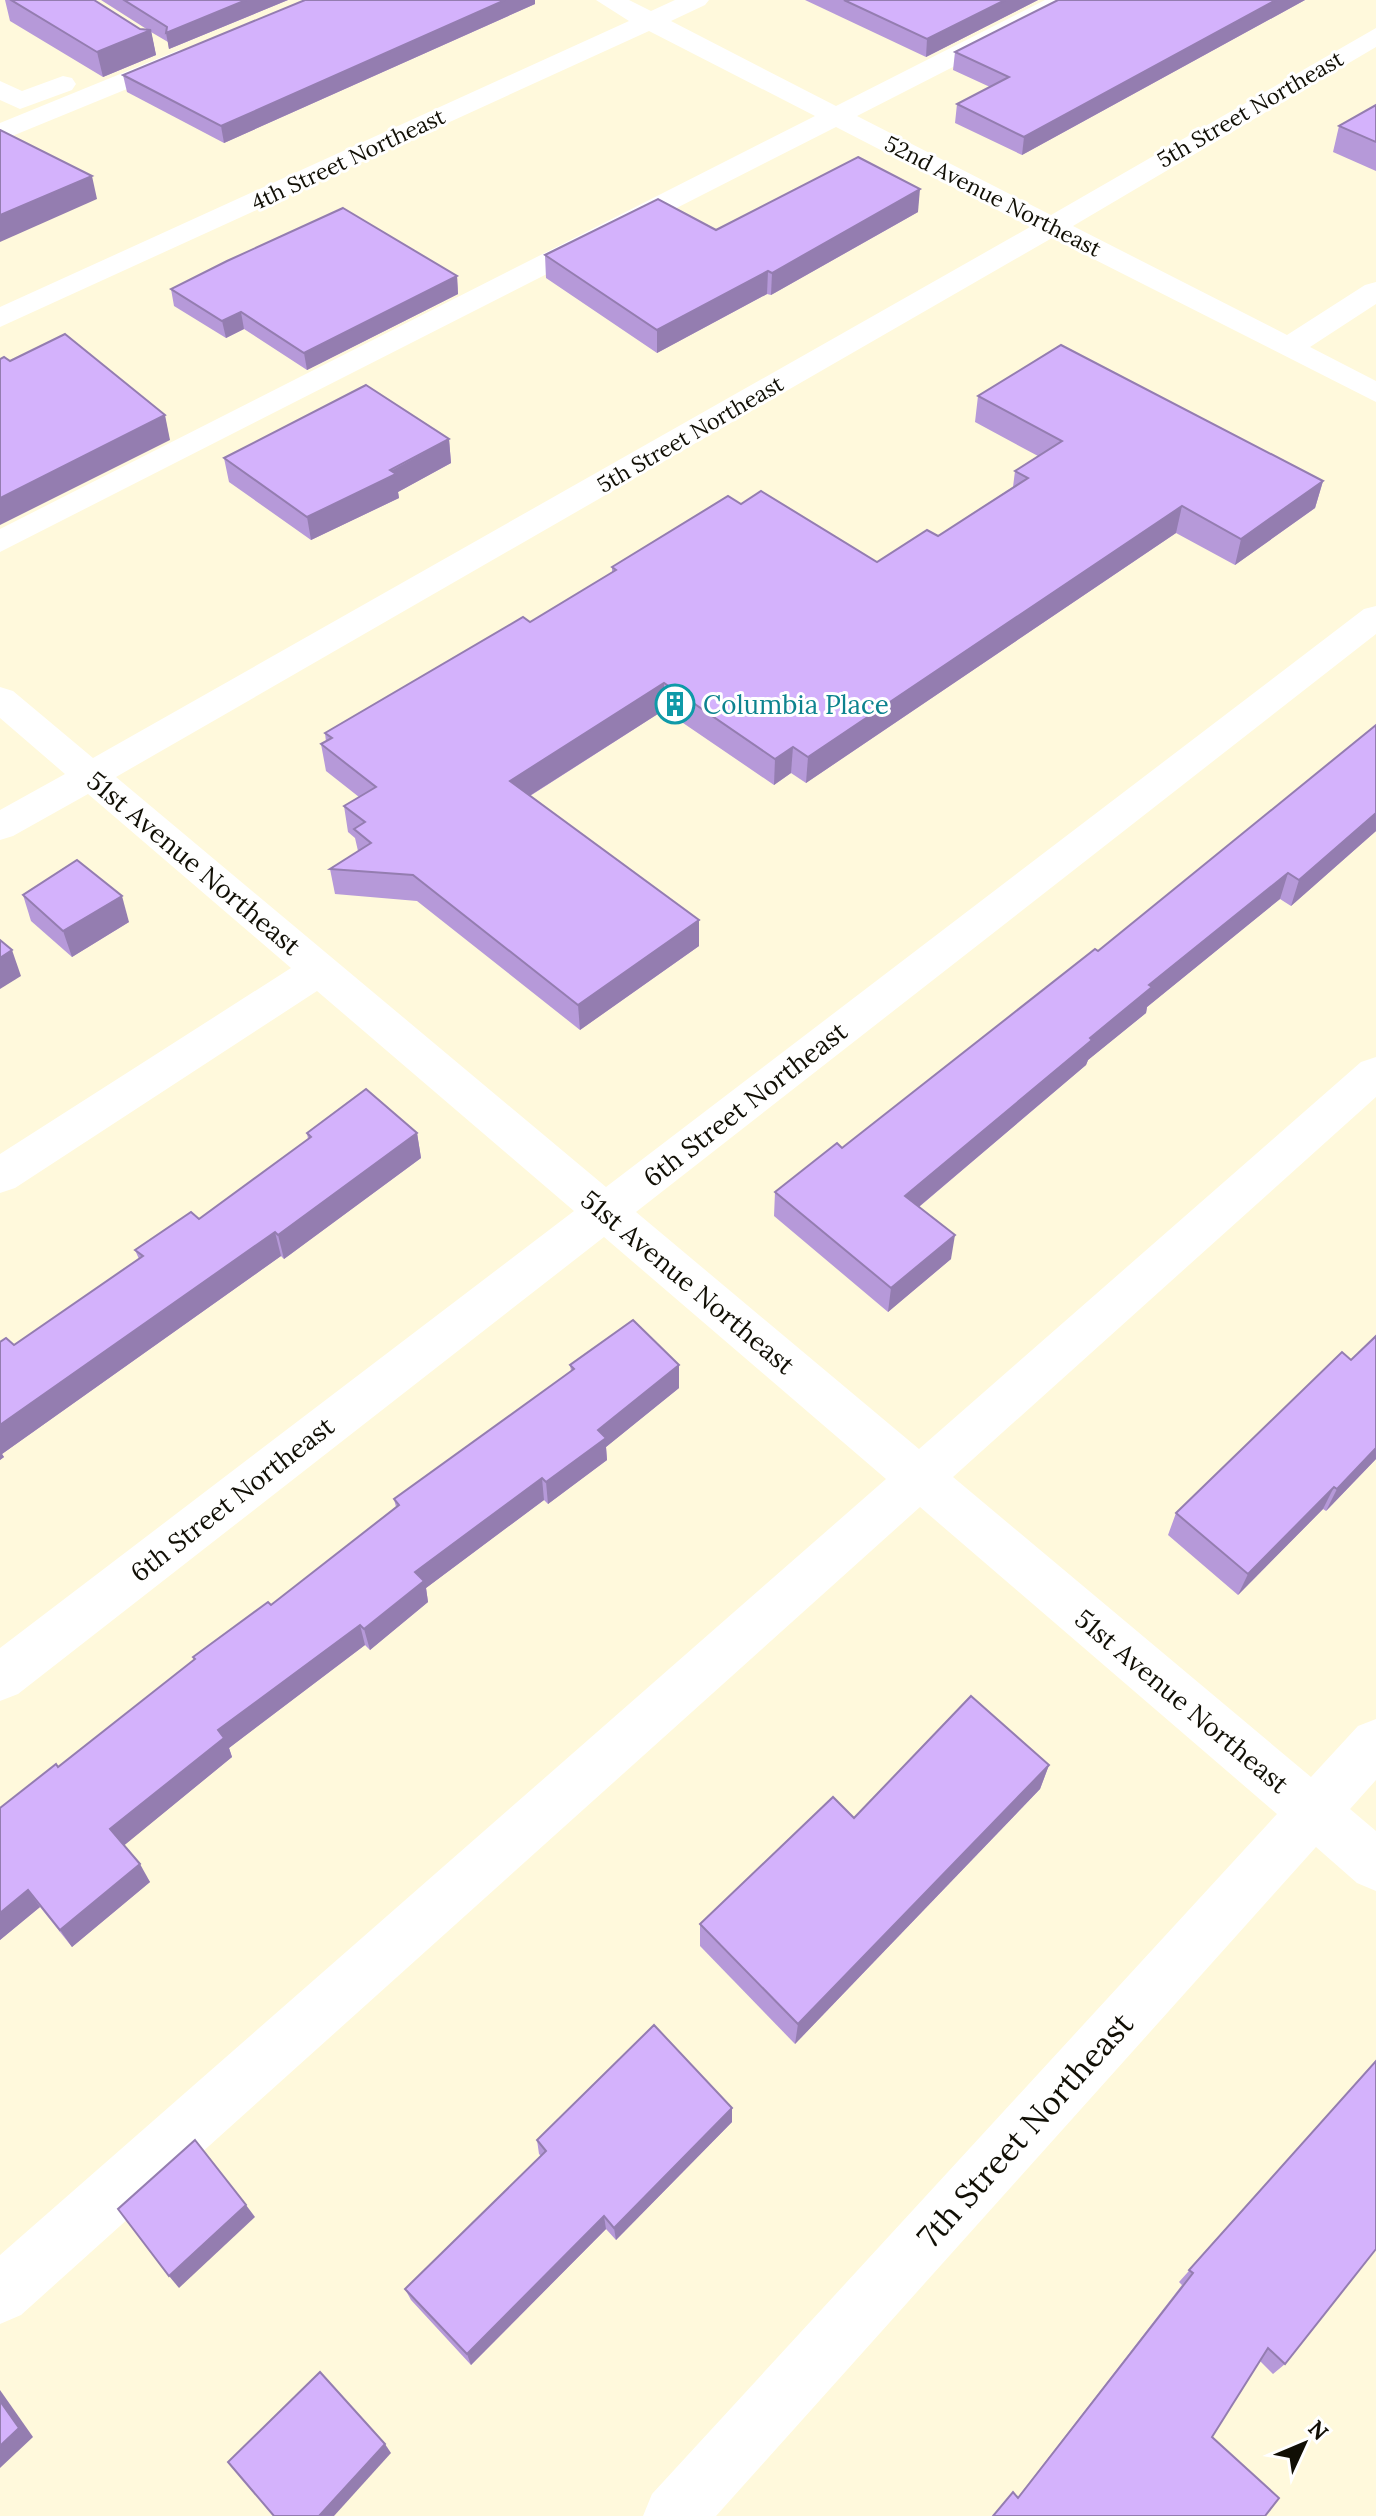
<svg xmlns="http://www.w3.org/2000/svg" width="1376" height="2516" font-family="Lora,serif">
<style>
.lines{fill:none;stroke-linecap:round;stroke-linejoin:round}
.minor{fill:#fff;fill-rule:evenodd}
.wall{fill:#b699d9}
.shaded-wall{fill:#947db0}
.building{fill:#d4b2fc;stroke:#947db0;stroke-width:2}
.labels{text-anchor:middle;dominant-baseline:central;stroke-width:6;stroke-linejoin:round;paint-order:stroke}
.far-street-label{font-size:22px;fill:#110f05;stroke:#fff}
.culture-label{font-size:26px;fill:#0d838f;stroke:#fff;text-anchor:start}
.street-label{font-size:26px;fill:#110f05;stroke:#fff}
.near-street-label{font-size:32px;fill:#110f05;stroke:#fff}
</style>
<rect width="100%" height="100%" fill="#fff9dc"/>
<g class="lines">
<g class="minor">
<path d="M596 0H629L651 11 675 0H709L705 5 671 21 836 106 1045 0H1078L1074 5 857 116 1051 215 1376 28V47L1073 226 1287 335 1365 285 1376 282V304L1310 347 1376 381V402L1052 238 116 777 606 1187 1364 609 1376 606V634L636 1212 919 1449 1361 1062 1376 1057V1097L953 1477 1311 1777 1358 1726 1376 1719V1780L1350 1809 1376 1831V1891L1357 1883 1316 1847 716 2516H643L652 2494 1277 1814 920 1507 21 2315 0 2324V2255L886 1479 604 1237 18 1694 0 1701V1648L574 1211 317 991 15 1188 0 1193V1154L291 968 88 794 13 836 0 840V810L65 774 0 718V687L13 691 93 758 1030 227 836 127 0 552V529L815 116 649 31 0 327V307L629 21Z"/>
<path d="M179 50 188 52 192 58 188 64 0 141V123Z"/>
<path d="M63 76 72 78 76 84 72 90 20 109 0 100V81L22 91Z"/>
</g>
</g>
<g class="wall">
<path d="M5 0H94L140 29 148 30 101 0H288L169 49 168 42 151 32 156 55 103 77 10 21Z"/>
<path d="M305 0H535V4L224 143 127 92 123 75Z"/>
<path d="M805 0H1038L926 57Z"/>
<path d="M1058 0H1305L1022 155 955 123 957 104 990 87 953 70 955 52Z"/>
<path d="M1376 105V171L1333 152 1339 126Z"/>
<path d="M918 212 771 295 767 294 657 353 546 278 545 255 716 230Z"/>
<path d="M457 276 458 294 307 370 244 329 226 338 174 306 171 289Z"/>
<path d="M978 396 1323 481 1315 508 1235 565 1176 533 806 783 791 773 774 785 664 710 530 796 699 946 580 1030 417 901 335 894 330 869 358 851 355 838 348 832 344 806 359 797 326 771 321 744 326 742 325 733 530 622 612 573V567L741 504 877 562 938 536 1013 487 1015 471 1038 456 975 422Z"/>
<path d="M449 439 451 463 398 492 399 498 311 540 229 482 224 458Z"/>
<path d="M1376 725V831L1291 906 1280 899 1147 1007 1146 1013 1088 1060 1086 1065 919 1207 951 1259 888 1312 774 1216 775 1192 842 1148 1098 951Z"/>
<path d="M23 895 129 922 72 957 31 921Z"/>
<path d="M307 1133H417L421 1158 284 1259 281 1256 2 1454 4 1457 0 1460 14 1345 139 1259 135 1250 199 1219 308 1139Z"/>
<path d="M570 1365H679V1388L606 1447 607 1460 548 1504 544 1500 426 1588 428 1602 370 1650 365 1645 229 1748 232 1757 124 1845 150 1882 72 1947 40 1907 0 1940V1808L58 1767 194 1660 193 1657 271 1605 396 1507 394 1499 571 1371Z"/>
<path d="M1376 1459 1326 1511 1323 1509 1238 1595 1168 1535 1176 1513Z"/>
<path d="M1049 1765 1040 1789 795 2044 700 1946V1924L854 1818Z"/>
<path d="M1376 2061 1285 2364 1273 2374 1260 2361 1212 2437 1018 2497 1182 2285 1179 2282Z"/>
<path d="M732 2122 616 2240 606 2229 471 2365 411 2300 405 2289 541 2156 539 2154 537 2140Z"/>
</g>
<g class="shaded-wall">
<path d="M246 0H288L169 49 166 33Z"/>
<path d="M505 0H535V4L224 143 221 126Z"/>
<path d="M1005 0H1038L926 57 927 39Z"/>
<path d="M1276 0H1305L1022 155 1024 137Z"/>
<path d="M151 30 156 55 103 77 97 52Z"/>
<path d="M92 176 97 199 0 242V215Z"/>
<path d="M920 189 918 212 771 295 772 273Z"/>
<path d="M768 271 767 294 657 353V330Z"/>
<path d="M457 276 458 294 307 370 304 353Z"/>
<path d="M241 312 244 329 226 338 222 321Z"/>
<path d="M165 415 170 440 0 525V498Z"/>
<path d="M449 439 451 463 398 492 399 498 311 540 307 517Z"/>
<path d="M1323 481 1315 508 1235 565 1241 539Z"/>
<path d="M1182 506 1176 533 806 783 808 757Z"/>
<path d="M664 683V710L512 807 510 781Z"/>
<path d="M793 747 791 773 774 785 775 759Z"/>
<path d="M1376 813V831L1291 906 1299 880Z"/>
<path d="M1288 873 1280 899 1147 1007 1146 1013 1088 1060 1086 1065 902 1221 905 1196 1149 985Z"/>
<path d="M122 896 129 922 72 957 63 931Z"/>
<path d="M699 920V946L580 1030 578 1005Z"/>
<path d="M12 950 21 976 0 989V958Z"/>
<path d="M417 1133 421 1158 284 1259 278 1235Z"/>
<path d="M275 1232 281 1256 2 1454 4 1457 0 1460V1425Z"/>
<path d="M955 1235 951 1259 888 1312 891 1288Z"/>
<path d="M679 1365V1388L606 1447 607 1460 548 1504 546 1482 598 1430Z"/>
<path d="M1376 1448V1459L1326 1511 1337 1489Z"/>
<path d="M542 1478 544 1500 426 1588 428 1602 370 1650 364 1629 415 1572Z"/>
<path d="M1334 1487 1323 1509 1238 1595 1248 1574Z"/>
<path d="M360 1625 365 1645 229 1748 232 1757 121 1848 110 1829 218 1730Z"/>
<path d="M1049 1765 1040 1789 795 2044 798 2024Z"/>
<path d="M140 1864 150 1882 72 1947 60 1930Z"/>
<path d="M28 1890 40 1907 0 1940V1913Z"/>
<path d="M732 2108V2122L616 2240 614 2228Z"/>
<path d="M246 2205 255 2217 179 2288 169 2276Z"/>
<path d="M604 2216 606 2229 471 2365 467 2354Z"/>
<path d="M0 2390 33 2437 0 2468Z"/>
<path d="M385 2444 391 2453 334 2516H319Z"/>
</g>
<g class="building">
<path d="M11 0H94L140 29 151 30 97 52Z"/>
<path d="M124 0H246L166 33 167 27Z"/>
<path d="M305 0H505L221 126 123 75Z"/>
<path d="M844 0H1005L927 39Z"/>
<path d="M1058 0H1276L1024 137 957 104 1009 77 955 52Z"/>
<path d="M1376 105V142L1339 126Z"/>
<path d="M0 130 92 176 0 215Z"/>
<path d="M858 157 920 189 772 273 768 271 657 330 545 255 658 199 716 230Z"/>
<path d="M343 208 457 276 304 353 241 312 222 321 171 289 227 261Z"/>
<path d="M65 334 165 415 0 498V359L4 357 10 361Z"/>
<path d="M1061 345 1323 481 1241 539 1182 506 808 757 793 747 775 759 664 683 510 781 699 920 578 1005 413 875 330 869 371 843 354 829 365 822 344 806 376 787 321 744 332 738 325 733 523 617 530 622 616 570 612 567 728 496 741 504 761 491 877 562 927 530 938 536 1028 478 1015 471 1062 441 978 396Z"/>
<path d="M366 385 449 439 390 470 396 474 307 517 224 458Z"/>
<path d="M1376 725V813L1299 880 1288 873 1149 985 1152 987 1090 1038 1092 1040 905 1196 955 1235 891 1288 775 1192 837 1143 842 1148 1095 949 1098 951Z"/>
<path d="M77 860 122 896 63 931 23 895Z"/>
<path d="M0 940 12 950 0 958Z"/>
<path d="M366 1089 417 1133 278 1235 275 1232 0 1425V1342L6 1338 14 1345 143 1256 135 1250 191 1212 199 1219 311 1137 307 1133Z"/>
<path d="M633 1320 679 1365 598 1430 606 1438 546 1482 542 1478 415 1572 424 1581 364 1629 360 1625 218 1730 224 1738 110 1829 140 1864 60 1930 28 1890 0 1913V1808L56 1764 58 1767 195 1659 193 1657 268 1602 271 1605 399 1505 394 1499 574 1369 570 1365Z"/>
<path d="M1376 1336V1448L1337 1489 1334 1487 1248 1574 1176 1513 1342 1352 1351 1360Z"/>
<path d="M971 1696 1049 1765 798 2024 700 1924 833 1797 854 1818Z"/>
<path d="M654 2025 732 2108 614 2228 604 2216 467 2354 405 2289 546 2151 537 2140Z"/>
<path d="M1376 2061V2249L1285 2364 1268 2348 1212 2437 1279 2498 1265 2516H993L1013 2492 1018 2498 1193 2273 1189 2270Z"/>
<path d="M195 2140 246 2205 169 2276 118 2209Z"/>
<path d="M320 2372 385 2444 319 2516H274L228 2462Z"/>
<path d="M0 2401 19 2428 0 2446Z"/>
</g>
<defs>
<symbol id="building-ring" viewBox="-11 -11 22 22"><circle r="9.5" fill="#fff" stroke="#0f9aa8" stroke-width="1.5"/><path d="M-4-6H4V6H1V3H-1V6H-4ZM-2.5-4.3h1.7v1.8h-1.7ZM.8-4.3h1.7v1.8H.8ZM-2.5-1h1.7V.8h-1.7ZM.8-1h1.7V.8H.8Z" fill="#0f9aa8"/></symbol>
</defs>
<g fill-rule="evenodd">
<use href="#building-ring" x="653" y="682" width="44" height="44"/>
</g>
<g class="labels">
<g class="far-street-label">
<text transform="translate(1250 109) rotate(-30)">5th Street Northeast</text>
<text transform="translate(348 159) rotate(-25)">4th Street Northeast</text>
<text transform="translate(993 196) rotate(27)">52nd Avenue Northeast</text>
<text transform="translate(690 434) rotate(-30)">5th Street Northeast</text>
</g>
<g class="culture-label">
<text x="703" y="704">Columbia Place</text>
</g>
<g class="street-label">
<text transform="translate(194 863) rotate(40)">51st Avenue Northeast</text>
<text transform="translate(745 1104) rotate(-38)">6th Street Northeast</text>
<text transform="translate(688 1282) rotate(40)">51st Avenue Northeast</text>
<text transform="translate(232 1499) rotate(-38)">6th Street Northeast</text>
<text transform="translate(1182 1701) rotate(40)">51st Avenue Northeast</text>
</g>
<g class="near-street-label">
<text transform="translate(1025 2130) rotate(-48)">7th Street Northeast</text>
</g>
</g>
<g transform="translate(1304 2444) rotate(46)" stroke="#ffffff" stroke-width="6" paint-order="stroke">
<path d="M0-6L14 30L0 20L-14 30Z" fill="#110f05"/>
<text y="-12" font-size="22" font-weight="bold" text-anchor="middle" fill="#110f05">N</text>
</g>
</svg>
